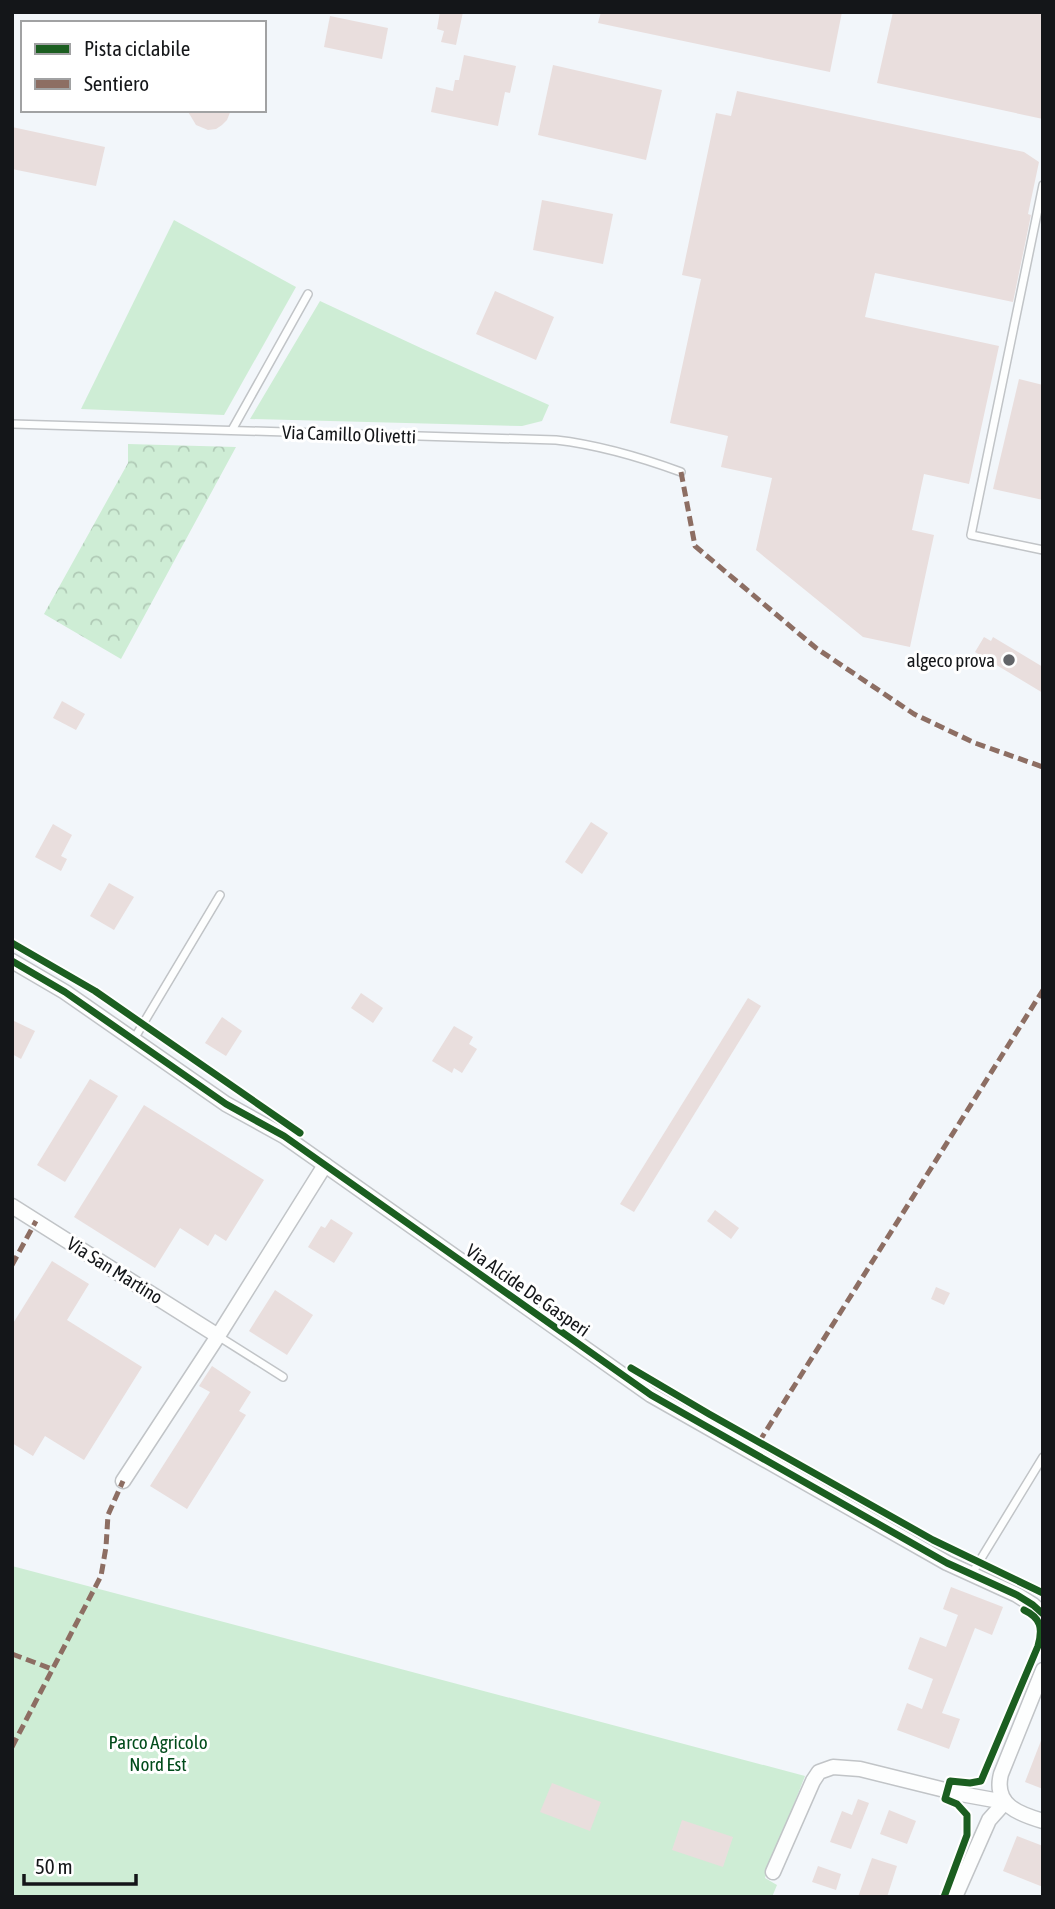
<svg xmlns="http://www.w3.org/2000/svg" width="1055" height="1909" font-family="'Asap Condensed',sans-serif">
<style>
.green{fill:#ceedd5}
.forest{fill:url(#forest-crowns)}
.building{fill:#e9dedd}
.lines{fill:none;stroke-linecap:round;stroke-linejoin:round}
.service-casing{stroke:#c1c4c7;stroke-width:10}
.minor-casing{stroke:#c1c4c7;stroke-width:17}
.service{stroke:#fdfefe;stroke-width:7}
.minor{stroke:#fdfefe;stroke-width:14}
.quiet{stroke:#8d6e63;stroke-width:5;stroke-dasharray:10 5;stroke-linecap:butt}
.cycleway-casing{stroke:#fff;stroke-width:11}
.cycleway{stroke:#1b5e20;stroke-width:7}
.poi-dot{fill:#626468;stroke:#fff;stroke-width:2.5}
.labels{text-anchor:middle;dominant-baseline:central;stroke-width:6;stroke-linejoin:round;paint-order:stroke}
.street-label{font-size:19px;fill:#141619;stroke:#fff}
.poi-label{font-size:19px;fill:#141619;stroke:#fff;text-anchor:end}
.park-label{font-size:19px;fill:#004b1a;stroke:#fff}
</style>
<defs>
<pattern id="forest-crowns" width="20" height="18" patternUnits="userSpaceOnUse" patternTransform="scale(1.75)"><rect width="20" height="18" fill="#ceedd5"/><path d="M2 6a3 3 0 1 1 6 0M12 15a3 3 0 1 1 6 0" fill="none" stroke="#b0cab6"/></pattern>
</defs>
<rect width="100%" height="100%" fill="#f2f6fa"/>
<g class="green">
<path d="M174 220 296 287 224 415 81 409Z"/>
<path d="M320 301 423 349 549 405 542 421 522 426 250 419Z"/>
<path d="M12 1566 805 1776 765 1878 777 1885 772 1897H12Z"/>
</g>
<path class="forest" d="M128 444 236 447 121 659 44 614 128 463Z"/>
<g class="building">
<path d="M440 12H463L456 45 441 42 444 31 437 29Z"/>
<path d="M601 12H842L830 72 598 23Z"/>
<path d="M893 12H1043V119L877 83Z"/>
<path d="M330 16 388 28 382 59 324 47Z"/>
<path d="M464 55 516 66 510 93 505 92 498 126 431 112 436 87 453 91 455 80H459Z"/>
<path d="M553 65 662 90 646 160 538 135Z"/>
<path d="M737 91 1024 152 1039 162 1028 214 1031 215 1013 302 875 273 865 317 999 346 969 484 924 474 912 530 934 535 910 647 863 637 756 550 772 478 721 467 728 436 670 423 701 279 682 275 716 113 731 116Z"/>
<path d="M187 110H231L227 120 222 125 216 129 208 130 196 125Z"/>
<path d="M12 127 105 147 96 186 12 169Z"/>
<path d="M542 200 613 214 603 264 533 250Z"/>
<path d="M495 291 554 317 536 360 476 334Z"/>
<path d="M1019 379 1043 385V500L993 489Z"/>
<path d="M984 637 991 641 993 637 1043 667V693L975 652Z"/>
<path d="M62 701 85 714 76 730 53 718Z"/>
<path d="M591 822 608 833 582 874 565 862Z"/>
<path d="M53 824 72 835 61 856 67 859 61 871 35 857Z"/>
<path d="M109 883 134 897 114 930 90 916Z"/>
<path d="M361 993 383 1008 373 1023 351 1008Z"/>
<path d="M748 998 761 1006 634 1212 620 1204Z"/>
<path d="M222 1017 242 1031 226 1056 205 1043Z"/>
<path d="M12 1020 35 1031 21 1059 12 1054Z"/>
<path d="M454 1026 473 1037 469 1044 477 1049 462 1073 454 1068 452 1073 432 1061Z"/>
<path d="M90 1079 118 1096 65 1182 37 1165Z"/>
<path d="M144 1105 264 1180 226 1241 215 1234 208 1246 180 1228 155 1268 74 1217Z"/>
<path d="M715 1210 739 1228 731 1239 707 1221Z"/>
<path d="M331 1219 353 1233 334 1263 308 1247 321 1226 325 1228Z"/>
<path d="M52 1261 89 1284 67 1320 142 1367 84 1460 45 1436 33 1456 12 1443V1325Z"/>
<path d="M936 1287 950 1293 944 1305 931 1299Z"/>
<path d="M275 1290 313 1315 287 1355 249 1331Z"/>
<path d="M212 1366 251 1392 239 1411 246 1415 187 1509 150 1486 210 1392 199 1386Z"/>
<path d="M951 1587 1003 1607 992 1635 975 1628 942 1713 960 1719 949 1749 897 1730 907 1703 922 1709 933 1679 908 1669 920 1637 946 1647 958 1615 943 1609Z"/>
<path d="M1042 1738H1043V1789L1025 1782Z"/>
<path d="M552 1783 601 1802 590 1831 540 1812Z"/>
<path d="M858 1799 869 1803 851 1849 830 1842 842 1811 852 1815Z"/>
<path d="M889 1810 916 1821 907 1844 880 1834Z"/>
<path d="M682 1820 733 1837 723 1867 672 1850Z"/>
<path d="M1017 1836 1043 1846V1887L1003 1871Z"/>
<path d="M872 1858 897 1866 887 1897H858Z"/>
<path d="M818 1866 841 1874 836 1890 812 1882Z"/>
</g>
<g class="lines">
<defs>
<g id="service">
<path d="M1043 185 971 535 1043 550"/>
<path d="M12 424 556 440C600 445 640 457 681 472"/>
<path d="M232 430 308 294"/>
<path d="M134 1039 220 895"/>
<path d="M218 1336 283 1377"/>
<path d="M971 1575 1043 1457"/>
</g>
<g id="minor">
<path d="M12 961 65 992 226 1104 284 1136 651 1395 947 1563 1017 1595 1033 1605 1043 1614"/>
<path d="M12 1206 218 1336"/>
<path d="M123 1481 218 1336 325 1165"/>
<path d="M1043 1670 1001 1774C993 1805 1019 1814 1043 1821"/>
<path d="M773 1872 813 1781 819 1772 833 1767 860 1769 961 1794 1005 1802"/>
<path d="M955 1897 989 1820 1005 1802"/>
</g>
</defs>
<use href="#service" class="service-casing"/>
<use href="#minor" class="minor-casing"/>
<use href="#service" class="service"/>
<use href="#minor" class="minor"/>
<g class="quiet">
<path d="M681 472 695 546 816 648 914 714 975 743 1043 767"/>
<path d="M12 1265 36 1221"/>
<path d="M759 1442 1043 990"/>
<path d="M12 1654 52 1669"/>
<path d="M12 1747 101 1576 106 1547 108 1515 123 1481"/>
</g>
<defs>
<g id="cycleway">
<path d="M12 943 95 991 300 1133"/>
<path d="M12 961 65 992 226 1104 284 1136 651 1395 947 1563 1017 1595 1033 1605 1043 1614"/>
<path d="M631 1368 709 1414 933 1540 1043 1593"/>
<path d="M944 1897 967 1835V1815L957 1804 945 1799 950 1781 970 1783 981 1781 1038 1646C1043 1628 1041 1618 1024 1610"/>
</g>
</defs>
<use href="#cycleway" class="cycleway-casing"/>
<use href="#cycleway" class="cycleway"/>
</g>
<circle class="poi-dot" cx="1009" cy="660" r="7"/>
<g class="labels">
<g class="street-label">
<text transform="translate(349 434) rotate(2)">Via Camillo Olivetti</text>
<text transform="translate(115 1270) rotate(32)">Via San Martino</text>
<text transform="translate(528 1290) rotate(35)">Via Alcide De Gasperi</text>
</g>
<g class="poi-label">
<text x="995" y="660">algeco prova</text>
</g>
<g class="park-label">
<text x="158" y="1742">Parco Agricolo<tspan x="158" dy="22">Nord Est</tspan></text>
</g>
</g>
<rect width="1055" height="1909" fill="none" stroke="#141619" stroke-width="28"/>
<rect x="21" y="21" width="245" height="91" fill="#ffffff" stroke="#a1a2a3" stroke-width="2"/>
<rect x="35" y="44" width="35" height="10" fill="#1b5e20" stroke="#a1a2a3" stroke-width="2"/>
<text x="84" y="56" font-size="21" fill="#141619">Pista ciclabile</text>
<rect x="35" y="79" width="35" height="10" fill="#8d6e63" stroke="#a1a2a3" stroke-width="2"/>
<text x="84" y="91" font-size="21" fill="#141619">Sentiero</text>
<path d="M24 1874v10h112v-10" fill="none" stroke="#141619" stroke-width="3.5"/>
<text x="35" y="1874" font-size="21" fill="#141619" stroke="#ffffff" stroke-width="5" paint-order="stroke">50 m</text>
</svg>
